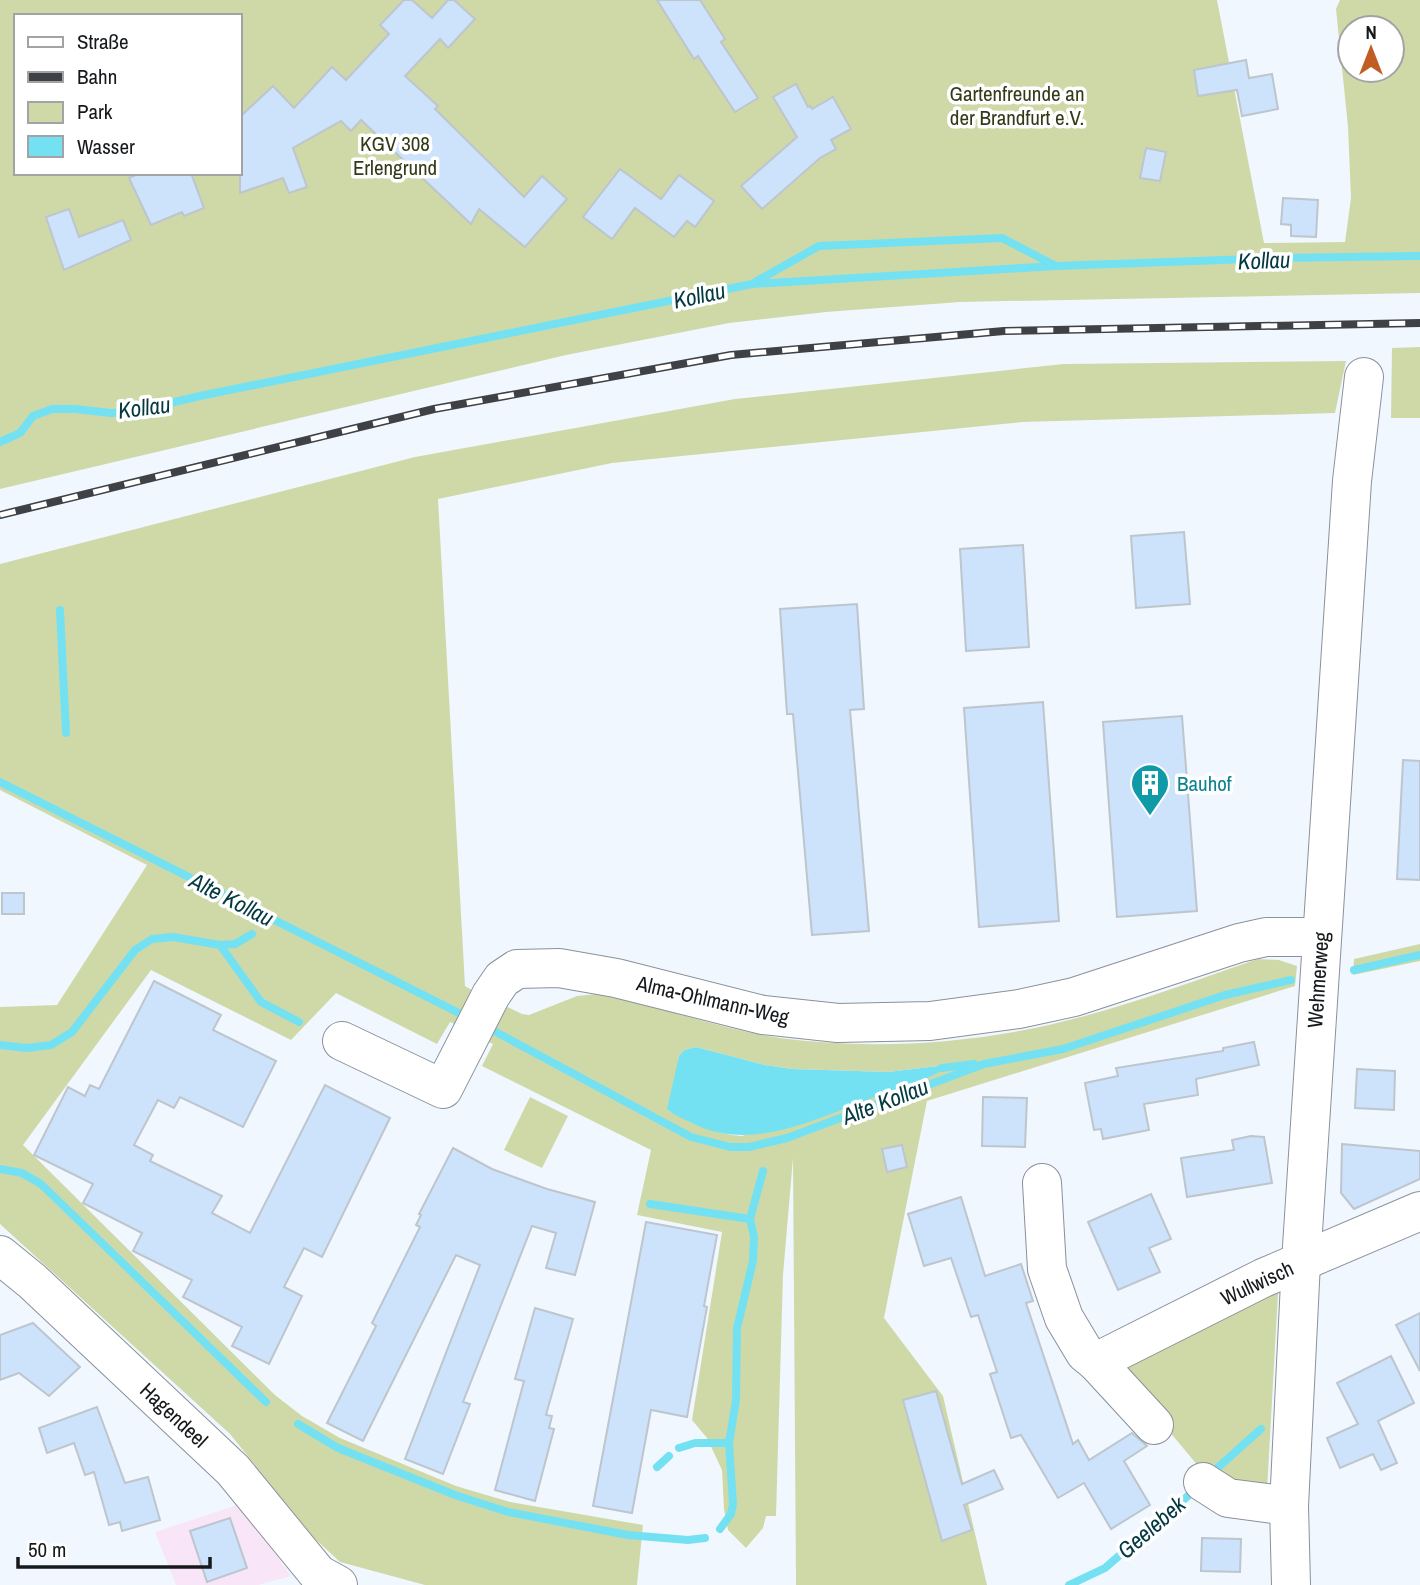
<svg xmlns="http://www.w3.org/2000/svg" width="1420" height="1585" font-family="'Archivo Narrow',sans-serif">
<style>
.education{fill:#f8e6f8}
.green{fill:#cfd9a8;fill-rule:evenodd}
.water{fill:#74e1f2}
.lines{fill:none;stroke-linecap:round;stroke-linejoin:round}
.stream{stroke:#74e1f2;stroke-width:8}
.building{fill:#cde2fb;stroke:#bdc5cd;stroke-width:2}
.minor-casing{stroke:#8b919a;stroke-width:40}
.minor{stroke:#fff;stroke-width:38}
.rail-casing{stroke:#3e4145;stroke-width:8}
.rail{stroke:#fff;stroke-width:5;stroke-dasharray:16;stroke-linecap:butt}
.labels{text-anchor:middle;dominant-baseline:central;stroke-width:7;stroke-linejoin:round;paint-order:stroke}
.park-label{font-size:21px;fill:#343917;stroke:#fff}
.culture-label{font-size:21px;fill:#0d838f;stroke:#fff;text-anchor:start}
.street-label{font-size:21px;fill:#16191c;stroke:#fff}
.water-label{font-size:23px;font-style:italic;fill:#033941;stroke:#fff}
</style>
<rect width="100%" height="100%" fill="#f1f7ff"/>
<path class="education" d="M240 1504 291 1576 258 1585H176L155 1532Z"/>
<g class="green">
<path d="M0 0H1217L1264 243 1345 242 1351 198 1348 127 1336 9 1340 0H1420V293L960 302 826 312 729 323 566 355 0 489ZM16 16H240V173H16ZM1350 28H1392V70H1350Z"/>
<path d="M1420 347V418H1391L1392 348Z"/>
<path d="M1346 361 1335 413 1023 422 612 463 438 499 465 986 475 992 458 1026 450 1022 437 1044 336 993 291 1040 151 970 23 1145 275 1395 302 1416 340 1438 456 1486 510 1502 643 1525 637 1585H425L340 1562 313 1537 230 1434 0 1224V1007L57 1005 147 865 0 790V564L415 457 735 399 1064 364Z"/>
<path d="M1420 944V961L1353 975 1354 959Z"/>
<path d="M1258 959 1279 960 1297 966 1295 986 927 1101 884 1318 943 1396 987 1585H796L793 1158 783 1275 776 1516H766L763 1528 746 1548 728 1530 724 1509 722 1470 707 1438 692 1420 722 1232 637 1215 651 1150 482 1066 493 1044 486 1041 503 1005 522 1014 529 1015 577 996 598 994C659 1005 718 1029 780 1038 879 1051 984 1043 1081 1017 1141 1001 1199 979 1258 959ZM696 1047 765 1065 792 1069 888 1072 938 1066 942 1070 742 1136C714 1134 693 1124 669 1111L679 1056 684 1050Z"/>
<path d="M530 1097 568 1116 542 1168 504 1150Z"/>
<path d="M1273 1289 1278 1294 1267 1490 1204 1473 1128 1382 1127 1365Z"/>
</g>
<path class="water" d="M696 1047 765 1065 792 1069 888 1072 938 1066 942 1067V1070C925 1082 892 1090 872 1098 815 1119 749 1154 690 1122 682 1118 673 1115 667 1109L679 1056 684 1050Z"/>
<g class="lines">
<g class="stream">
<path d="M755 282 819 246 1002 238 1054 265"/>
<path d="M0 442 20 433 33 416 52 409H75L111 413 132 412 200 396 752 284 1056 266 1278 258 1420 256"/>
<path d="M60 610 66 733"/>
<path d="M0 782 463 1015"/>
<path d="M220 945 261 1002 299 1022"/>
<path d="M1354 970 1420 955"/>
<path d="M496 1032 691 1137 730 1147H749L787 1138 984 1064 1063 1049 1225 995 1291 980"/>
<path d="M0 1045 27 1048 51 1045 72 1032 135 950 152 939 173 937 220 945 235 944 252 934"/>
<path d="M942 1068 974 1064"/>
<path d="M0 1169 22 1173 41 1184 266 1402"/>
<path d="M650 1204 750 1219"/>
<path d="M298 1424 338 1448 455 1495 508 1512 628 1535 688 1540 705 1538"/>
<path d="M679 1448 695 1443H729"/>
<path d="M657 1467 669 1456"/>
<path d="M1214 1471 1261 1429"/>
<path d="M720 1529 731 1514 733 1504 729 1443 736 1400 737 1328 753 1261 754 1237 750 1219 763 1171"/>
<path d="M1069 1585 1105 1568 1196 1489"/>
</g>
</g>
<g class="building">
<path d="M404 0H412L432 18 448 0H454L475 19 448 48 440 39 405 76 438 106 435 109 524 197 542 176 567 199 525 247 479 209 471 224 361 120 351 131 341 121 293 148 307 187 289 193 283 178 240 193V117L273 86 294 108 332 67 346 80 389 34 380 25Z"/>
<path d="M657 0H700L725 39 721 42 758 98 735 112 698 56 694 59Z"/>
<path d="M1246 60 1249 78 1272 74 1278 109 1242 116 1237 90 1198 96 1194 70Z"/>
<path d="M796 84 808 107 810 106 812 109 833 97 851 129 831 140 836 149 820 158 762 209 741 186 797 137 773 97Z"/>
<path d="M1146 148 1166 152 1160 181 1140 178Z"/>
<path d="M620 169 661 199 679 175 714 201 695 227 687 221 674 237 635 208 612 239 583 217Z"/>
<path d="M140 173H191L204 208 184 216 182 212 151 225 129 178Z"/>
<path d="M1283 198 1318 200 1316 237 1291 236V225L1281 224Z"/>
<path d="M69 209 79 237 123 220 131 240 64 270 46 217Z"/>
<path d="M1184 532 1190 604 1136 608 1131 536Z"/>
<path d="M1023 545 1029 647 966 651 960 549Z"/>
<path d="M857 604 864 709 850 710 869 931 812 935 793 714H787L780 609Z"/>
<path d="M1043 702 1059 921 979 927 964 708Z"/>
<path d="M1182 716 1197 911 1117 917 1103 722Z"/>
<path d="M1403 760 1420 761V880L1397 879Z"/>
<rect x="2" y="893" width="22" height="21"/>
<path d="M154 981 221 1015 213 1030 276 1061 243 1127 180 1097 174 1108 158 1100 134 1145 153 1155 150 1161 222 1196 212 1213 250 1233 325 1085 390 1118 322 1257 304 1248 284 1287 302 1296 269 1364 232 1346 242 1327 183 1297 192 1280 133 1251 142 1233 83 1203 93 1184 34 1155 68 1087 85 1096 90 1085 99 1089Z"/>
<path d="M1254 1042 1259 1065 1196 1079 1198 1095 1144 1104 1149 1130 1103 1139 1101 1129 1094 1130 1085 1083 1118 1076 1116 1068 1223 1051V1048Z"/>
<path d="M1357 1069 1395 1071 1394 1110 1355 1108Z"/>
<path d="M983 1097 1027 1098 1025 1147 982 1146Z"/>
<path d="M1251 1136 1264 1137 1272 1183 1187 1197 1181 1158 1234 1150 1232 1140Z"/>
<path d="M1342 1144 1420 1151V1179L1354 1209 1341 1193Z"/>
<path d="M902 1145 907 1167 887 1172 882 1149Z"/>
<path d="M453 1148 492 1169 547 1189 595 1202 575 1275 546 1268 556 1233 532 1226 463 1402 470 1404 443 1474 405 1459 480 1265 456 1255 363 1441 327 1423 376 1326 372 1323 420 1227 416 1225 421 1215 419 1214Z"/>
<path d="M1151 1194 1171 1239 1149 1248 1160 1272 1118 1290 1088 1222Z"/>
<path d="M961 1197 985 1276 1021 1264 1033 1301 1026 1303 1073 1444 1078 1440 1089 1460 1132 1433 1147 1446 1124 1461 1150 1505 1111 1529 1084 1483 1058 1498 1021 1435 1011 1438 990 1374 997 1372 978 1315 971 1317 951 1258 924 1266 908 1214Z"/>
<path d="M646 1222 717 1235 704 1306 707 1307 687 1417 651 1410 632 1513 593 1506Z"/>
<path d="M535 1308 573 1319 546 1415 552 1416 549 1428 554 1429 535 1501 495 1490 524 1381 515 1379Z"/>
<path d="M1420 1313V1371L1396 1325Z"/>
<path d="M33 1323 80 1367 49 1396 19 1373 0 1380V1335Z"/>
<path d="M1391 1356 1414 1403 1378 1421 1397 1463 1381 1470 1373 1454 1340 1468 1327 1438 1358 1424 1337 1383Z"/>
<path d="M936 1391 962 1484 994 1470 1003 1489 964 1505 972 1530 942 1541 903 1400Z"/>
<path d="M97 1407 125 1483 148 1477 160 1520 122 1531 120 1522 109 1525 94 1472 85 1475 74 1443 47 1453 39 1428Z"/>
<path d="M230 1518 247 1568 207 1582 190 1531Z"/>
<path d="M1202 1538 1241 1539 1240 1572 1201 1571Z"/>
</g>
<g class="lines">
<defs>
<g id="minor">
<path d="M342 1041 443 1089 491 995 502 979 517 969 559 968 616 978 763 1015 838 1023 930 1021 1019 1009 1074 997 1239 943 1266 937H1321"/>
<path d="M1042 1183 1047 1269 1064 1318 1085 1353 1096 1362 1154 1425"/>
<path d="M0 1255 32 1281 233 1470 318 1574 338 1585"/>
<path d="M1096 1362 1263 1278 1420 1211"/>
<path d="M1203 1482 1228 1498 1289 1506"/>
<path d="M1291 1585 1289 1506 1301 1262 1352 481 1364 377"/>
</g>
</defs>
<use href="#minor" class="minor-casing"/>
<use href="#minor" class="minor"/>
<defs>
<path id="rail" d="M0 515 434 409 731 355 1004 331 1420 323"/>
</defs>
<use href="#rail" class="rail-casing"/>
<use href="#rail" class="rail"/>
</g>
<defs>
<symbol id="building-pin" viewBox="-11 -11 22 30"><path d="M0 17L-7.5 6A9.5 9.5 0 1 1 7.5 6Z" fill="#0f9aa8" stroke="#fff"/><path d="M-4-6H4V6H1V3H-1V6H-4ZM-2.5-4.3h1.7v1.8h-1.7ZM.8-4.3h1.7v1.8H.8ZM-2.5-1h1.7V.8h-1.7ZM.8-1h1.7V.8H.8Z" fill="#fff"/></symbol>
</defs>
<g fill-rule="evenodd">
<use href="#building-pin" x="1128" y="761" width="44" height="60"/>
</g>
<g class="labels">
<g class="park-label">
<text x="1017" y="93">Gartenfreunde an<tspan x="1017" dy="24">der Brandfurt e.V.</tspan></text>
<text x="395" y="143">KGV 308<tspan x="395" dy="24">Erlengrund</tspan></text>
</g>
<g class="culture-label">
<text x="1177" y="783">Bauhof</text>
</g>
<g class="street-label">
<text transform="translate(1318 980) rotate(-86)">Wehmerweg</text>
<text transform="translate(713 1000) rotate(13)">Alma-Ohlmann-Weg</text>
<text transform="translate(1257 1283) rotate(-25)">Wullwisch</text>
<text transform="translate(174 1415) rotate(43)">Hagendeel</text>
</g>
<g class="water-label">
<text transform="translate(1264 260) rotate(-2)">Kollau</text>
<text transform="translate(699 295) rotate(-12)">Kollau</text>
<text transform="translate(144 407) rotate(-7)">Kollau</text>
<text transform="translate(232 899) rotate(27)">Alte Kollau</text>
<text transform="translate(885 1101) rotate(-21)">Alte Kollau</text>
<text transform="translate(1151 1527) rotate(-41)">Geelebek</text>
</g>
</g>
<rect x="14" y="14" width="228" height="161" fill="#ffffff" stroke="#a2a3a4" stroke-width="2"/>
<rect x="28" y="37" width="35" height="10" fill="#ffffff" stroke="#a2a3a4" stroke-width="2"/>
<text x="77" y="49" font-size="21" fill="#16191c">Straße</text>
<rect x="28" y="72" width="35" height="10" fill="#3e4145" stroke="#a2a3a4" stroke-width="2"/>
<text x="77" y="84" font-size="21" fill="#16191c">Bahn</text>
<rect x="28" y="102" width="35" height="21" fill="#cfd9a8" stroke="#a2a3a4" stroke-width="2"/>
<text x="77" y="119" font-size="21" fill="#16191c">Park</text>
<rect x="28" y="136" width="35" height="21" fill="#74e1f2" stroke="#a2a3a4" stroke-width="2"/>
<text x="77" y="154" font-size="21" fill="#16191c">Wasser</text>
<g transform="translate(1371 49)"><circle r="33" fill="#ffffff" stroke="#a2a3a4" stroke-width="2"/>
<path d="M0-5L12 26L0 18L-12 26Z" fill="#c05d24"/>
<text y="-10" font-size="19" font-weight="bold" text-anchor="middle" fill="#16191c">N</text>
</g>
<path d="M18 1557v10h192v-10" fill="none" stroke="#16191c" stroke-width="3.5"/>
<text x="28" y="1557" font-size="21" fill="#16191c" stroke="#ffffff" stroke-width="5" paint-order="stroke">50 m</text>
</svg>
